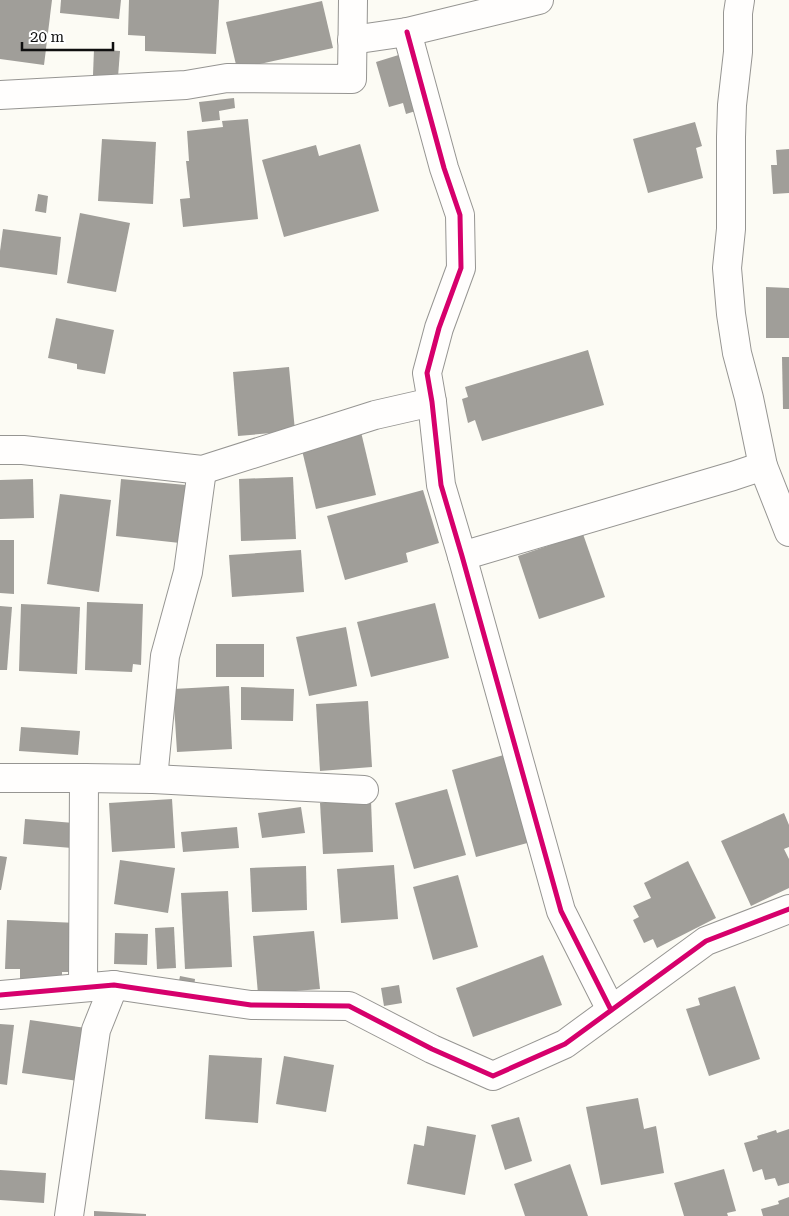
<svg xmlns="http://www.w3.org/2000/svg" width="789" height="1216" font-family="'Roboto Serif',serif">
<style>
.building{fill:#a09e99}
.lines{fill:none;stroke-linecap:round;stroke-linejoin:round}
.minor-casing{stroke:#969592;stroke-width:30}
.minor{stroke:#fffefd;stroke-width:28}
.cycleway-casing{stroke:#fff;stroke-width:8}
.cycleway{stroke:#d6006c;stroke-width:5}
</style>
<rect width="100%" height="100%" fill="#fcfbf4"/>
<g class="building">
<path d="M0 0H52L44 65 0 59Z"/>
<path d="M61 0H121L119 19 60 13Z"/>
<path d="M129 0H219L216 54 145 51V36L128 35Z"/>
<path d="M322 1 333 48 237 69 226 22Z"/>
<path d="M94 49 120 51 118 77 93 75Z"/>
<path d="M405 53 422 109 406 114 403 103 389 107 376 62Z"/>
<path d="M234 98 235 108 219 111 220 120 202 122 199 102Z"/>
<path d="M248 119 258 219 183 227 180 199 190 198 186 161H189L187 131 223 127 222 121Z"/>
<path d="M695 122 702 146 696 148 703 178 648 193 633 139Z"/>
<path d="M102 139 156 142 153 204 98 201Z"/>
<path d="M360 144 379 211 284 237 262 160 316 145 319 156Z"/>
<path d="M789 149V193L773 194 771 165H777L776 150Z"/>
<path d="M38 194 48 196 46 213 35 211Z"/>
<path d="M80 213 130 223 116 292 67 283Z"/>
<path d="M3 229 61 237 57 275 0 267V251Z"/>
<path d="M766 287 789 288V338H766Z"/>
<path d="M56 318 114 330 105 374 77 369V364L48 358Z"/>
<path d="M588 350 604 405 482 441 475 420 468 423 462 399 468 397 465 387Z"/>
<path d="M782 357H789V409H783Z"/>
<path d="M289 367 295 431 238 436 233 372Z"/>
<path d="M361 432 376 495 316 509 301 446Z"/>
<path d="M293 477 296 539 241 541 239 479Z"/>
<path d="M33 479 34 518 0 519V480Z"/>
<path d="M121 479 186 485 180 543 116 536Z"/>
<path d="M423 490 439 543 406 553 408 562 345 580 327 516Z"/>
<path d="M60 494 111 500 99 592 47 584Z"/>
<path d="M583 534 605 597 539 619 518 556Z"/>
<path d="M0 540H14V594L0 593Z"/>
<path d="M301 550 304 592 232 597 229 555Z"/>
<path d="M87 602 143 604 141 665 133 664 132 672 85 670Z"/>
<path d="M435 603 449 658 371 677 357 622Z"/>
<path d="M21 604 80 607 77 674 19 671Z"/>
<path d="M0 606 12 607 7 670H0Z"/>
<path d="M346 627 357 686 309 696 296 637Z"/>
<rect x="216" y="644" width="48" height="33"/>
<path d="M229 686 232 749 177 752 173 689Z"/>
<path d="M241 687 294 689 293 721 241 720Z"/>
<path d="M368 701 372 767 320 771 316 704Z"/>
<path d="M21 727 80 731 78 755 19 751Z"/>
<path d="M507 754 531 842 476 857 452 770Z"/>
<path d="M447 789 466 855 414 869 395 803Z"/>
<path d="M172 799 175 848 112 852 109 803Z"/>
<path d="M371 801 373 852 323 854 320 803Z"/>
<path d="M301 807 305 833 262 838 258 813Z"/>
<path d="M784 813 789 825V847L784 849 789 859V888L751 906 721 841Z"/>
<path d="M25 819 74 823 72 848 23 844Z"/>
<path d="M237 827 239 848 183 852 181 832Z"/>
<path d="M0 856 7 857 1 890H0Z"/>
<path d="M120 860 175 868 168 913 114 904Z"/>
<path d="M688 861 716 918 657 948 653 939 644 943 633 920 639 917 633 906 651 898 644 883Z"/>
<path d="M394 865 398 919 341 923 337 869Z"/>
<path d="M306 866 307 910 252 912 250 868Z"/>
<path d="M458 875 478 947 433 960 413 887Z"/>
<path d="M228 891 232 967 185 969 181 893Z"/>
<path d="M7 920 78 923 75 972H62V983L20 981V969H5Z"/>
<path d="M174 927 176 968 157 969 155 928Z"/>
<path d="M314 931 320 989 258 994 253 936Z"/>
<path d="M115 933 148 934 147 965 114 964Z"/>
<path d="M543 955 562 1005 473 1037 456 988Z"/>
<path d="M180 976 195 979 193 994 177 991Z"/>
<path d="M399 985 402 1003 384 1006 381 988Z"/>
<path d="M735 986 760 1059 709 1076 686 1009 700 1005 698 998Z"/>
<path d="M30 1020 93 1029 85 1082 22 1073Z"/>
<path d="M0 1024 14 1025 7 1085 0 1084Z"/>
<path d="M209 1055 262 1058 258 1123 205 1119Z"/>
<path d="M284 1056 334 1065 326 1112 276 1104Z"/>
<path d="M638 1098 644 1129 656 1126 664 1173 601 1185 586 1107Z"/>
<path d="M519 1117 532 1161 505 1170 491 1125Z"/>
<path d="M427 1126 476 1135 465 1195 407 1184 414 1144 424 1146Z"/>
<path d="M789 1129V1183L778 1186 775 1178 765 1180 762 1169 753 1172 744 1143 758 1139 757 1136 776 1130 777 1133Z"/>
<path d="M570 1164 588 1216H525L514 1184Z"/>
<path d="M724 1169 736 1211 727 1213 728 1216H684L674 1183Z"/>
<path d="M0 1170 46 1173 44 1203 0 1200Z"/>
<path d="M789 1197V1216H763L761 1209 779 1204 778 1201Z"/>
<path d="M94 1211 146 1214V1216H94Z"/>
</g>
<g class="lines">
<defs>
<g id="minor">
<path d="M740 0 738 13V52L732 105 731 137V229L727 268 731 314 737 353 749 398 763 466 789 532"/>
<path d="M407 32 444 168 460 215 461 268 439 328 427 373 432 402 441 485 462 556 561 911 611 1010"/>
<path d="M352 40 407 32 539 0"/>
<path d="M0 95 186 85 227 78 352 79 353 0"/>
<path d="M0 450H23L202 470 375 415 432 402"/>
<path d="M462 556 733 476 763 466"/>
<path d="M0 778H84"/>
<path d="M153 779 165 656 188 572 202 470"/>
<path d="M83 987 84 778 153 779 364 790"/>
<path d="M0 995 114 985 251 1005 349 1006 432 1049 493 1076 565 1044 706 941 789 909"/>
<path d="M69 1216 96 1030 114 985"/>
</g>
</defs>
<use href="#minor" class="minor-casing"/>
<use href="#minor" class="minor"/>
<defs>
<g id="cycleway">
<path d="M407 32 444 168 460 215 461 268 439 328 427 373 432 402 441 485 462 556 561 911 611 1010"/>
<path d="M0 995 114 985 251 1005 349 1006 432 1049 493 1076 565 1044 706 941 789 909"/>
</g>
</defs>
<use href="#cycleway" class="cycleway-casing"/>
<use href="#cycleway" class="cycleway"/>
</g>
<path d="M22 42v8h91v-8" fill="none" stroke="#0f0f0f" stroke-width="2.5"/>
<text x="30" y="42" font-size="15" fill="#0f0f0f" stroke="#ffffff" stroke-width="4" paint-order="stroke">20 m</text>
</svg>
